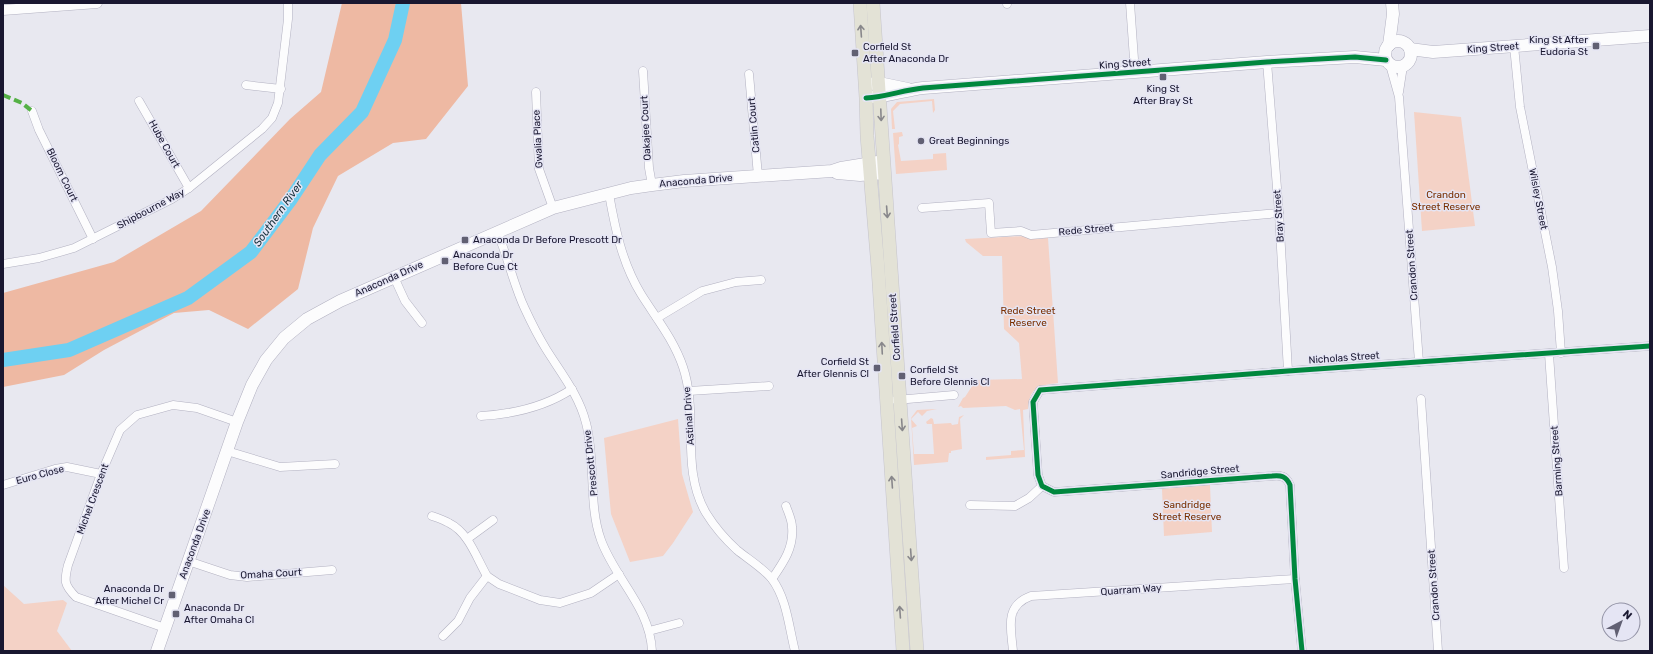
<svg xmlns="http://www.w3.org/2000/svg" width="1653" height="654" font-family="Rubik,sans-serif">
<style>
.green{fill:#f4d2c6}
.forest{fill:#eeb9a3}
.lines{fill:none;stroke-linecap:round;stroke-linejoin:round}
.river{stroke:#6ed0f2;stroke-width:14}
.minor-casing{stroke:#b2b1c1;stroke-width:9}
.tertiary-casing{stroke:#b2b1c1;stroke-width:11}
.secondary-casing{stroke:#b2b1c1;stroke-width:13}
.primary-casing{stroke:#c5c4cc;stroke-width:14}
.minor{stroke:#fcfcfd;stroke-width:8}
.tertiary{stroke:#fcfcfd;stroke-width:10}
.secondary{stroke:#fcfcfd;stroke-width:12}
.primary{stroke:#e3e2d6;stroke-width:13}
.quiet{stroke:#55b146;stroke-width:4;stroke-dasharray:8 4;stroke-linecap:butt}
.cycleway-casing{stroke:#e5e5f4;stroke-width:8}
.cycleway{stroke:#00873e;stroke-width:5}
.oneway{stroke:#88878b}
.poi-dot{fill:#616073;stroke:#e5e5f4;stroke-width:1.5}
.labels{text-anchor:middle;dominant-baseline:central;stroke-width:3;stroke-linejoin:round;paint-order:stroke}
.poi-label{font-size:10px;fill:#191730;stroke:#e5e5f4;text-anchor:start}
.street-label{font-size:10px;fill:#191730;stroke:#e5e5f4}
.park-label{font-size:10px;fill:#7a2f00;stroke:#e5e5f4}
.water-label{font-size:11px;font-style:italic;fill:#15313c;stroke:#e5e5f4}
</style>
<rect width="100%" height="100%" fill="#e8e8f0"/>
<g class="green">
<path d="M934 99 935 110 933 113 932 101 900 104 893 111 895 129H892L891 109 897 102Z"/>
<path d="M1414 112 1461 117 1475 226 1422 231Z"/>
<path d="M902 132 903 136 899 137V144L898 145 901 161 933 159V154L946 153 947 170 896 174 893 133Z"/>
<path d="M1025 236 1036 239 1048 238 1058 383C1039 385 1029 388 1028 409L1023 410 1025 457 986 460V457L1011 455V451L1024 450 1020 409 1015 410 1006 406 963 408 961 406 958 407 963 398 965 397 976 380 1022 379 1019 343 1004 329 1002 256H983L966 242 965 239Z"/>
<path d="M937 409 927 411 922 416 918 412 911 419 917 426 912 428 914 454H934L932 424H927L926 422 931 418 933 419 934 424 951 423 952 425 958 424 959 417 964 415 960 419 962 449 951 451V453H949L948 462 914 465 911 418 917 410Z"/>
<path d="M678 419 682 474 693 512 673 543 663 556 630 562 611 514 604 438Z"/>
<path d="M1210 485 1212 532 1164 536 1162 489Z"/>
<path d="M3 585 24 604 63 600 67 603 57 631 72 651H3Z"/>
</g>
<path class="forest" d="M342 3H461L468 86 426 139 393 143 338 176 313 228 298 289 248 329 209 310 174 313 104 350 64 375 3 387V293L114 262 201 211 290 119 321 92Z"/>
<g class="lines">
<path class="river" d="M3 360 69 350 188 298 251 252 291 199 320 155 362 112 395 40 403 3"/>
<defs>
<g id="minor">
<path d="M1007 3V4"/>
<path d="M1130 3 1135 73"/>
<path d="M1514 46 1520 107 1552 267 1558 311 1561 353"/>
<path d="M1267 62 1279 213 1288 371"/>
<path d="M1390 65 1399 97 1419 362"/>
<path d="M643 71 649 168 652 185"/>
<path d="M749 74 758 176"/>
<path d="M246 85 281 89"/>
<path d="M536 92 539 169 553 208"/>
<path d="M1399 92 1403 66"/>
<path d="M139 101 189 188"/>
<path d="M32 111 39 130 93 239"/>
<path d="M609 194C615 228 622 263 641 294 656 318 674 340 683 367 699 414 680 469 706 513 714 526 726 540 737 550 748 559 763 568 772 579 787 599 789 628 795 651"/>
<path d="M922 208 989 203 991 233 1021 231 1031 235 1279 213"/>
<path d="M497 232C508 256 513 284 525 309 531 322 538 336 546 349 561 373 579 395 586 423 596 460 588 505 601 540 615 579 650 607 652 651"/>
<path d="M3 264 39 258 74 248 172 199 189 188 262 129 272 118 278 103 288 19V3"/>
<path d="M394 277 405 301 422 323"/>
<path d="M657 318 702 291 736 282 761 280"/>
<path d="M1549 354 1564 568"/>
<path d="M689 391 769 386"/>
<path d="M1421 399 1438 651"/>
<path d="M896 400 954 395"/>
<path d="M481 416C513 414 545 407 572 389"/>
<path d="M227 451 280 467 335 464"/>
<path d="M3 485 55 469 67 467 101 474"/>
<path d="M970 505 1015 506 1029 498 1042 486"/>
<path d="M432 516C438 518 444 520 449 523 469 533 476 557 487 576"/>
<path d="M467 539 493 520"/>
<path d="M188 561 230 575 247 577 332 570"/>
<path d="M772 579C783 563 794 548 792 527 792 520 788 512 786 506"/>
<path d="M165 628 76 597C64 585 64 581 68 565L101 474 120 430 137 415 173 405 197 408 237 422"/>
<path d="M649 631 679 623"/>
<path d="M443 636 458 621 470 598 487 576 499 584 540 600 560 603 591 593 619 574"/>
<path d="M1013 651C1011 628 1004 606 1031 596L1295 579"/>
<path d="M1302 651 1295 579 1290 485C1286 476 1281 475 1272 476L1054 492 1042 486 1038 475 1033 402 1040 390 1288 371 1650 346"/>
</g>
<path id="tertiary" d="M3 10 97 3"/>
<g id="secondary">
<circle cx="1398" cy="54" r="13"/>
<path d="M1389 45 1393 14 1392 3"/>
<path d="M1410 49 1433 52 1650 36"/>
<path d="M869 84 879 83 908 89"/>
<path d="M870 97C888 97 905 90 923 88L1267 62 1355 57 1386 60"/>
<path d="M837 173 860 175 884 173"/>
<path d="M157 651 237 422 252 385 266 360 284 338 307 319 340 301 553 208 631 188 652 185 684 181 832 171 841 168 878 162"/>
</g>
<g id="primary">
<path d="M860 3 866 98 867 136 878 268 903 651"/>
<path d="M873 3 917 651"/>
</g>
</defs>
<use href="#minor" class="minor-casing"/>
<use href="#tertiary" class="tertiary-casing"/>
<use href="#secondary" class="secondary-casing"/>
<use href="#primary" class="primary-casing"/>
<use href="#minor" class="minor"/>
<use href="#tertiary" class="tertiary"/>
<use href="#secondary" class="secondary"/>
<use href="#primary" class="primary"/>
<path class="quiet" d="M3 95 22 103 32 111"/>
<defs>
<g id="cycleway">
<path d="M866 98C886 97 903 90 923 88L1267 62 1355 57 1386 60"/>
<path d="M1302 651 1295 579 1290 485C1286 476 1281 475 1272 476L1054 492 1042 486 1038 475 1033 402 1040 390 1288 371 1650 346"/>
</g>
</defs>
<use href="#cycleway" class="cycleway-casing"/>
<use href="#cycleway" class="cycleway"/>
</g>
<defs><path id="oneway-shaft" d="M-6 0H5M1.5-3L5.5 0L1.5 3" fill="none" stroke-width="1.6" stroke-linecap="round" stroke-linejoin="round"/></defs>
<g class="oneway">
<use href="#oneway-shaft" transform="translate(861 31) rotate(-94)"/>
<use href="#oneway-shaft" transform="translate(881 115) rotate(88)"/>
<use href="#oneway-shaft" transform="translate(887 212) rotate(86)"/>
<use href="#oneway-shaft" transform="translate(882 348) rotate(-93)"/>
<use href="#oneway-shaft" transform="translate(902 425) rotate(86)"/>
<use href="#oneway-shaft" transform="translate(892 482) rotate(-94)"/>
<use href="#oneway-shaft" transform="translate(911 555) rotate(86)"/>
<use href="#oneway-shaft" transform="translate(900 612) rotate(-94)"/>
</g>
<g class="poi-dot">
<rect x="1592" y="42" width="8" height="8" rx="2"/>
<rect x="851" y="49" width="8" height="8" rx="2"/>
<rect x="1159" y="73" width="8" height="8" rx="2"/>
<circle cx="921" cy="141" r="4"/>
<rect x="461" y="236" width="8" height="8" rx="2"/>
<rect x="441" y="257" width="8" height="8" rx="2"/>
<rect x="873" y="364" width="8" height="8" rx="2"/>
<rect x="898" y="372" width="8" height="8" rx="2"/>
<rect x="168" y="591" width="8" height="8" rx="2"/>
<rect x="172" y="610" width="8" height="8" rx="2"/>
</g>
<g class="labels">
<g class="poi-label">
<text x="1588" y="40" text-anchor="end">King St After<tspan x="1588" dy="12">Eudoria St</tspan></text>
<text x="863" y="47">Corfield St<tspan x="863" dy="12">After Anaconda Dr</tspan></text>
<text x="1163" y="89" text-anchor="middle">King St<tspan x="1163" dy="12">After Bray St</tspan></text>
<text x="929" y="141">Great Beginnings</text>
<text x="473" y="240">Anaconda Dr Before Prescott Dr</text>
<text x="453" y="255">Anaconda Dr<tspan x="453" dy="12">Before Cue Ct</tspan></text>
<text x="869" y="362" text-anchor="end">Corfield St<tspan x="869" dy="12">After Glennis Cl</tspan></text>
<text x="910" y="370">Corfield St<tspan x="910" dy="12">Before Glennis Cl</tspan></text>
<text x="164" y="589" text-anchor="end">Anaconda Dr<tspan x="164" dy="12">After Michel Cr</tspan></text>
<text x="184" y="608">Anaconda Dr<tspan x="184" dy="12">After Omaha Cl</tspan></text>
</g>
<g class="street-label">
<text transform="translate(1493 48) rotate(-4)">King Street</text>
<text transform="translate(1125 64) rotate(-4)">King Street</text>
<text transform="translate(754 125) rotate(-95)">Catlin Court</text>
<text transform="translate(646 128) rotate(-93)">Oakajee Court</text>
<text transform="translate(538 139) rotate(-93)">Gwalia Place</text>
<text transform="translate(164 144) rotate(61)">Hube Court</text>
<text transform="translate(62 175) rotate(64)">Bloom Court</text>
<text transform="translate(696 181) rotate(-5)">Anaconda Drive</text>
<text transform="translate(1538 199) rotate(79)">Wilsley Street</text>
<text transform="translate(151 209) rotate(-28)">Shipbourne Way</text>
<text transform="translate(1279 216) rotate(-94)">Bray Street</text>
<text transform="translate(1086 230) rotate(-5)">Rede Street</text>
<text transform="translate(1412 265) rotate(-94)">Crandon Street</text>
<text transform="translate(389 279) rotate(-24)">Anaconda Drive</text>
<text transform="translate(895 327) rotate(-94)">Corfield Street</text>
<text transform="translate(1344 358) rotate(-4)">Nicholas Street</text>
<text transform="translate(689 416) rotate(-94)">Astinal Drive</text>
<text transform="translate(1557 461) rotate(-94)">Barming Street</text>
<text transform="translate(591 463) rotate(-96)">Prescott Drive</text>
<text transform="translate(1200 472) rotate(-5)">Sandridge Street</text>
<text transform="translate(40 475) rotate(-15)">Euro Close</text>
<text transform="translate(93 499) rotate(-70)">Michel Crescent</text>
<text transform="translate(195 544) rotate(-70)">Anaconda Drive</text>
<text transform="translate(271 574) rotate(-3)">Omaha Court</text>
<text transform="translate(1434 585) rotate(-94)">Crandon Street</text>
<text transform="translate(1131 590) rotate(-4)">Quarram Way</text>
</g>
<g class="park-label">
<text x="1446" y="195">Crandon<tspan x="1446" dy="12">Street Reserve</tspan></text>
<text x="1028" y="311">Rede Street<tspan x="1028" dy="12">Reserve</tspan></text>
<text x="1187" y="505">Sandridge<tspan x="1187" dy="12">Street Reserve</tspan></text>
</g>
<g class="water-label">
<text transform="translate(278 214) rotate(-55)">Southern River</text>
</g>
</g>
<rect width="1653" height="654" fill="none" stroke="#191730" stroke-width="8"/>
<g transform="translate(1621 622) rotate(41)"><circle r="19" fill="#e5e5f4" stroke="#9393a6"/>
<path d="M0-3L7 15L0 10L-7 15Z" fill="#616073"/>
<text y="-6" font-size="11" font-weight="bold" text-anchor="middle" fill="#191730">N</text>
</g>
</svg>
